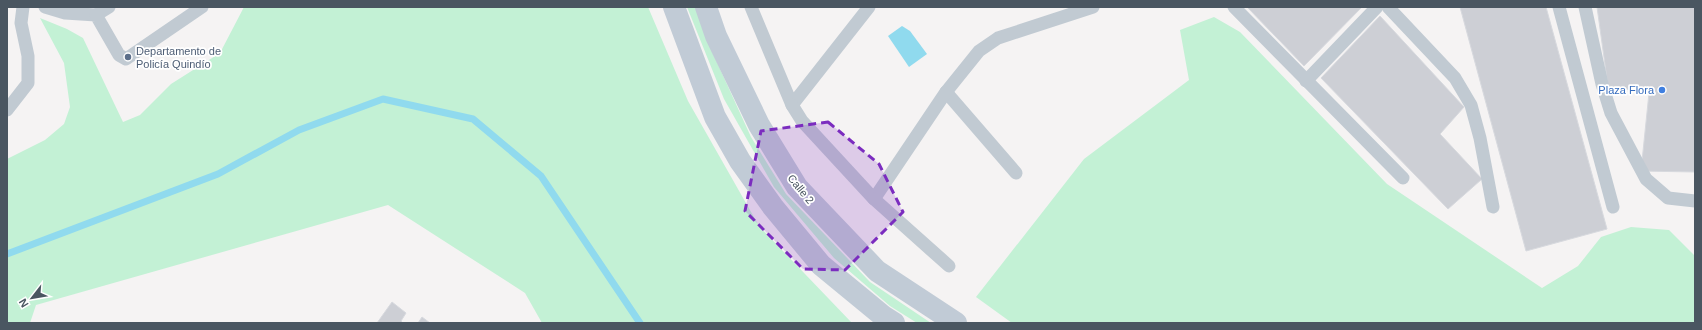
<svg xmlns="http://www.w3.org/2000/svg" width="1702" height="330" font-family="Arial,sans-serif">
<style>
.green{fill:#c3f1d5}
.water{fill:#90daee}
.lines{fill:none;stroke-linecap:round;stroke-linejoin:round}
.stream{stroke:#90daee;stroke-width:7}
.building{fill:#cdcfd5;stroke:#d7d9de}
.service{stroke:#c1cad2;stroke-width:13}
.secondary{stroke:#c1cbd6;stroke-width:22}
.marked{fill:#7b2cbf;fill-opacity:0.2;stroke:#7b2cbf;stroke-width:3;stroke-dasharray:8 5;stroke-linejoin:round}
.service-dot{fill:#5c6f8a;stroke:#fff;stroke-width:1.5}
.shop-dot{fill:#3f7fe0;stroke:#fff;stroke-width:1.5}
.labels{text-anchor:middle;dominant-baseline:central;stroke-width:3.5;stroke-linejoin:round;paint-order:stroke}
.service-label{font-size:11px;fill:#4e5e75;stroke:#fff;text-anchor:start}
.shop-label{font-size:11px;fill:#366cbe;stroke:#fff;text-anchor:end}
.street-label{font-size:11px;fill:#4a5661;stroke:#fff}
</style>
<rect width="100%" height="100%" fill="#f5f3f3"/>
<g class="green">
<path d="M244 7H648L688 101 759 226 852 323H542L525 293 388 205 36 305 30 323H7V159L45 140 64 124 70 107 64 63 40 18 67 29 83 38 123 122 140 115 171 84 220 53Z"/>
<path d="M687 7H696L710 47 751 137 786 194 870 282 931 323H917L890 306 834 258 774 187 724 99Z"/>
<path d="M1214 17 1240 32 1387 184 1542 288 1578 266 1601 237 1631 227 1669 230 1695 256V323H1012L976 297 1084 159 1189 80 1180 30Z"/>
</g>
<path class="water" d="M902 26 910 31 927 54 909 67 888 36Z"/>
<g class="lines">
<path class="stream" d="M7 254 218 174 299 130 383 99 473 119 541 176 640 323"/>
</g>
<g class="building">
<path d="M1247 7H1362L1304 66Z"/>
<path d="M1460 7H1546L1607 229 1526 251Z"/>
<path d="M1597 7H1695V172L1641 171 1649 93 1608 86Z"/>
<path d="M1380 16 1464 107 1440 134 1482 179 1448 209 1321 78Z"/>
<path d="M392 302 406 313 401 321 403 323H377Z"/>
<path d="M422 317 430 323H418Z"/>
</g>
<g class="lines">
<g class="service">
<path d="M45 7 65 13 96 15 119 55 126 59 202 7"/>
<path d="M751 7 792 105 869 7"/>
<path d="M1234 7 1403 178"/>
<path d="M1388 7 1455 78 1471 105 1480 138 1493 207"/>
<path d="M1559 7 1613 207"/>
<path d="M1585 7 1602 84 1611 113 1646 179 1668 198 1695 201"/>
<path d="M96 15 109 7"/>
<path d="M1306 81 1377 7"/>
<path d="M946 92 1016 173"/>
<path d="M792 105 802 121 874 199 946 92 979 51 998 38 1093 7"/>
<path d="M7 110 28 83V56L21 23 23 7"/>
<path d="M874 199 949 266"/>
</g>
<g class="secondary">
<path d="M674 7 715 117 740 161 773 207 821 265 883 316 894 323"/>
<path d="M706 7 716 36 759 125 797 187 877 271 956 323"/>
</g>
</g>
<path class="marked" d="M828 122 879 164 903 212 845 270 803 269 745 211 761 131Z"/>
<circle class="service-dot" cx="128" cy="57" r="4"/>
<circle class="shop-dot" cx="1662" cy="90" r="4"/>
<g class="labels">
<g class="service-label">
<text x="136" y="51">Departamento de<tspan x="136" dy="13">Policía Quindío</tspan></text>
</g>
<g class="shop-label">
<text x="1654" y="90">Plaza Flora</text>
</g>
<g class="street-label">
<text transform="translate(801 189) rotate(51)">Calle 2</text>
</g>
</g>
<rect width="1702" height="330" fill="none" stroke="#4a5661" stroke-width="16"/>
<g transform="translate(32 298) rotate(239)" stroke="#ffffff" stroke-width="3" paint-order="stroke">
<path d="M0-3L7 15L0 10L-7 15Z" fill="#4a5661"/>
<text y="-6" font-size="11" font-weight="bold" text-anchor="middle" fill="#4a5661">N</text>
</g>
</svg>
